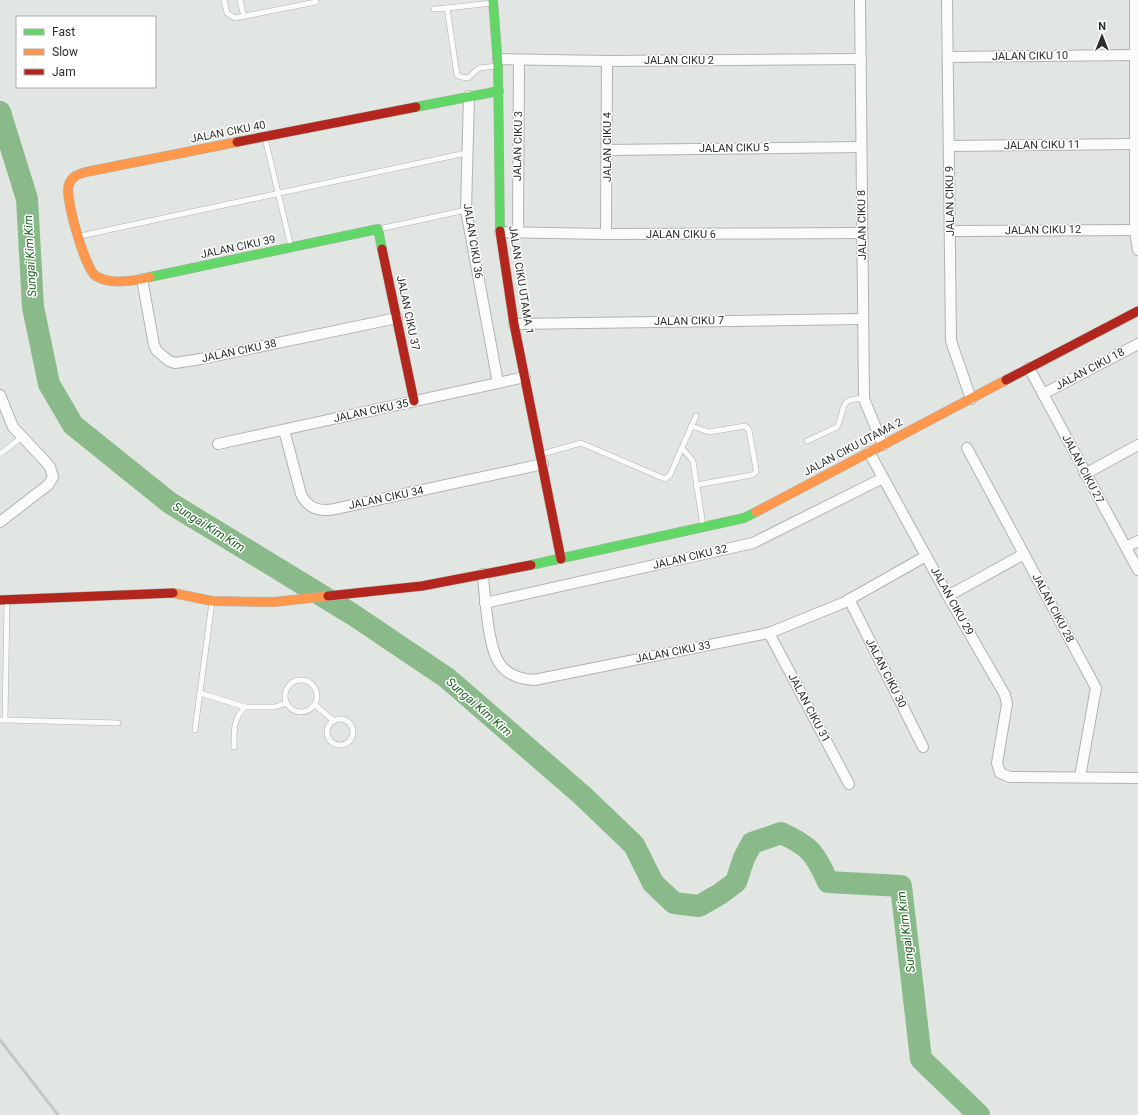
<svg xmlns="http://www.w3.org/2000/svg" width="1138" height="1115" font-family="Roboto,sans-serif">
<style>
.lines{fill:none;stroke-linecap:round;stroke-linejoin:round}
.river{stroke:#8aba89;stroke-width:22}
.lane-casing{stroke:#b0b3b0;stroke-width:6}
.street-casing{stroke:#b0b3b0;stroke-width:12}
.fast-casing{stroke:#b0b3b0;stroke-width:10}
.slow-casing{stroke:#b0b3b0;stroke-width:10}
.jam-casing{stroke:#b0b3b0;stroke-width:10}
.lane{stroke:#fbfbfb;stroke-width:5}
.street{stroke:#fbfbfb;stroke-width:10}
.fast{stroke:#63d668;stroke-width:9}
.slow{stroke:#ff974d;stroke-width:9}
.jam{stroke:#b3261e;stroke-width:9}
.rail{stroke:#c5c6c5;stroke-width:3}
.labels{text-anchor:middle;dominant-baseline:central;stroke-width:3;stroke-linejoin:round;paint-order:stroke}
.street-label{font-size:11px;fill:#2b2e2b;stroke:#fff}
.water-label{font-size:12px;font-style:italic;fill:#1e6221;stroke:#fff}
</style>
<rect width="100%" height="100%" fill="#e2e6e2"/>
<g class="lines">
<path class="river" d="M0 112 27 199 33 307 49 384 73 425 170 503 352 614 447 678 583 796 634 845 653 883 674 903 699 906 720 894 736 882 744 858 752 843 781 833C810 846 815 853 828 882L901 886 921 1059 979 1115"/>
<defs>
<g id="lane">
<path d="M224 0 227 13 235 18 316 2"/>
<path d="M240 0 244 17"/>
<path d="M492 3 447 8 457 75 461 77 468 78 479 68 497 66"/>
<path d="M434 9 447 8"/>
<path d="M265 138 291 247"/>
<path d="M379 229 466 210"/>
<path d="M80 236 466 153"/>
<path d="M691 426 709 432 745 426 749 430 756 469V472L752 475 696 485"/>
<path d="M807 441 837 427C846 411 837 397 864 399"/>
<path d="M682 448 693 461 703 526"/>
<path d="M0 454 22 437"/>
<path d="M542 454 581 443 665 479 670 475 696 416"/>
<circle cx="301" cy="696" r="16"/>
<path d="M200 693 245 707C233 719 234 730 234 747"/>
<path d="M315 705 334 721"/>
<path d="M245 707H275L286 703"/>
<circle cx="340" cy="732" r="13"/>
<path d="M0 720H5L7 601"/>
<path d="M5 720 118 723"/>
<path d="M195 730 212 602"/>
</g>
<g id="street">
<path d="M860 0 864 399 883 445"/>
<path d="M947 0 951 341 971 399"/>
<path d="M1135 0V230L1138 250"/>
<path d="M948 57 1135 55"/>
<path d="M498 59 607 61 861 59"/>
<path d="M469 96 466 210 498 383"/>
<path d="M949 146 1135 144"/>
<path d="M607 150 861 147"/>
<path d="M951 231 1135 230"/>
<path d="M500 232 606 234 862 233"/>
<path d="M518 233 519 60"/>
<path d="M606 234 607 61"/>
<path d="M142 279 154 345 157 351 169 361 175 363 201 359 397 318"/>
<path d="M514 324 863 319"/>
<path d="M1029 368 1138 570"/>
<path d="M1043 394 1138 344"/>
<path d="M0 395 13 427 45 461 50 467 53 477 48 485 0 522"/>
<path d="M284 430 301 494C308 509 320 512 335 509L543 464"/>
<path d="M218 444 525 377"/>
<path d="M967 448 1096 688 1080 777"/>
<path d="M869 452 948 596 1005 695 1007 704 997 763 1000 773 1010 777 1138 778"/>
<path d="M1085 474 1138 445"/>
<path d="M1126 547 1138 541"/>
<path d="M483 574C484 591 486 608 488 624 493 656 498 678 534 680L769 633 843 603 926 556"/>
<path d="M948 596 1024 554"/>
<path d="M849 599 923 747"/>
<path d="M485 603 753 543 883 478"/>
<path d="M769 633 849 784"/>
</g>
<g id="fast">
<path d="M493 0 498 66 500 231"/>
<path d="M416 107 499 91"/>
<path d="M150 277 378 229 382 249"/>
<path d="M531 565 744 518 756 512"/>
</g>
<g id="slow">
<path d="M150 277C134 281 110 285 96 276 85 269 64 196 69 184 72 176 79 174 86 172L237 142"/>
<path d="M756 512 1006 380"/>
<path d="M173 593 212 601 274 602 328 596"/>
</g>
<g id="jam">
<path d="M237 142 416 107"/>
<path d="M500 231 514 324 561 559"/>
<path d="M382 249 414 401"/>
<path d="M1006 380 1138 311"/>
<path d="M328 596 422 586 531 565"/>
<path d="M0 600 173 593"/>
</g>
</defs>
<use href="#lane" class="lane-casing"/>
<use href="#street" class="street-casing"/>
<use href="#fast" class="fast-casing"/>
<use href="#slow" class="slow-casing"/>
<use href="#jam" class="jam-casing"/>
<use href="#lane" class="lane"/>
<use href="#street" class="street"/>
<use href="#fast" class="fast"/>
<use href="#slow" class="slow"/>
<use href="#jam" class="jam"/>
<path class="rail" d="M0 1040 58 1115"/>
</g>
<g class="labels">
<g class="street-label">
<text transform="translate(1030 56) rotate(-1)">JALAN CIKU 10</text>
<text x="679" y="60">JALAN CIKU 2</text>
<text transform="translate(228 132) rotate(-11)">JALAN CIKU 40</text>
<text transform="translate(1042 145) rotate(-1)">JALAN CIKU 11</text>
<text transform="translate(518 146) rotate(-89)">JALAN CIKU 3</text>
<text transform="translate(607 147) rotate(-90)">JALAN CIKU 4</text>
<text transform="translate(734 148) rotate(-1)">JALAN CIKU 5</text>
<text transform="translate(950 201) rotate(-91)">JALAN CIKU 9</text>
<text transform="translate(862 225) rotate(-91)">JALAN CIKU 8</text>
<text transform="translate(1043 230) rotate(-1)">JALAN CIKU 12</text>
<text x="681" y="234">JALAN CIKU 6</text>
<text transform="translate(473 241) rotate(81)">JALAN CIKU 36</text>
<text transform="translate(238 247) rotate(-12)">JALAN CIKU 39</text>
<text transform="translate(521 280) rotate(81)">JALAN CIKU UTAMA 1</text>
<text transform="translate(408 313) rotate(78)">JALAN CIKU 37</text>
<text transform="translate(689 321) rotate(-1)">JALAN CIKU 7</text>
<text transform="translate(239 351) rotate(-12)">JALAN CIKU 38</text>
<text transform="translate(1090 369) rotate(-28)">JALAN CIKU 18</text>
<text transform="translate(371 411) rotate(-12)">JALAN CIKU 35</text>
<text transform="translate(853 447) rotate(-28)">JALAN CIKU UTAMA 2</text>
<text transform="translate(1083 469) rotate(62)">JALAN CIKU 27</text>
<text transform="translate(386 498) rotate(-12)">JALAN CIKU 34</text>
<text transform="translate(690 557) rotate(-13)">JALAN CIKU 32</text>
<text transform="translate(952 601) rotate(61)">JALAN CIKU 29</text>
<text transform="translate(1053 608) rotate(62)">JALAN CIKU 28</text>
<text transform="translate(673 652) rotate(-11)">JALAN CIKU 33</text>
<text transform="translate(886 673) rotate(63)">JALAN CIKU 30</text>
<text transform="translate(809 708) rotate(62)">JALAN CIKU 31</text>
</g>
<g class="water-label">
<text transform="translate(30 256) rotate(-93)">Sungai Kim Kim</text>
<text transform="translate(209 527) rotate(32)">Sungai Kim Kim</text>
<text transform="translate(479 707) rotate(41)">Sungai Kim Kim</text>
<text transform="translate(906 932) rotate(-97)">Sungai Kim Kim</text>
</g>
</g>
<rect x="16" y="16" width="140" height="72" fill="#ffffff" stroke="#aaabaa"/>
<rect x="24" y="29" width="20" height="6" fill="#63d668" stroke="#aaabaa"/>
<text x="52" y="36" font-size="12" fill="#2b2e2b">Fast</text>
<rect x="24" y="49" width="20" height="6" fill="#ff974d" stroke="#aaabaa"/>
<text x="52" y="56" font-size="12" fill="#2b2e2b">Slow</text>
<rect x="24" y="69" width="20" height="6" fill="#b3261e" stroke="#aaabaa"/>
<text x="52" y="76" font-size="12" fill="#2b2e2b">Jam</text>
<g transform="translate(1102 36)" stroke="#ffffff" stroke-width="3" paint-order="stroke">
<path d="M0-3L7 15L0 10L-7 15Z" fill="#2b2e2b"/>
<text y="-6" font-size="11" font-weight="bold" text-anchor="middle" fill="#2b2e2b">N</text>
</g>
</svg>
